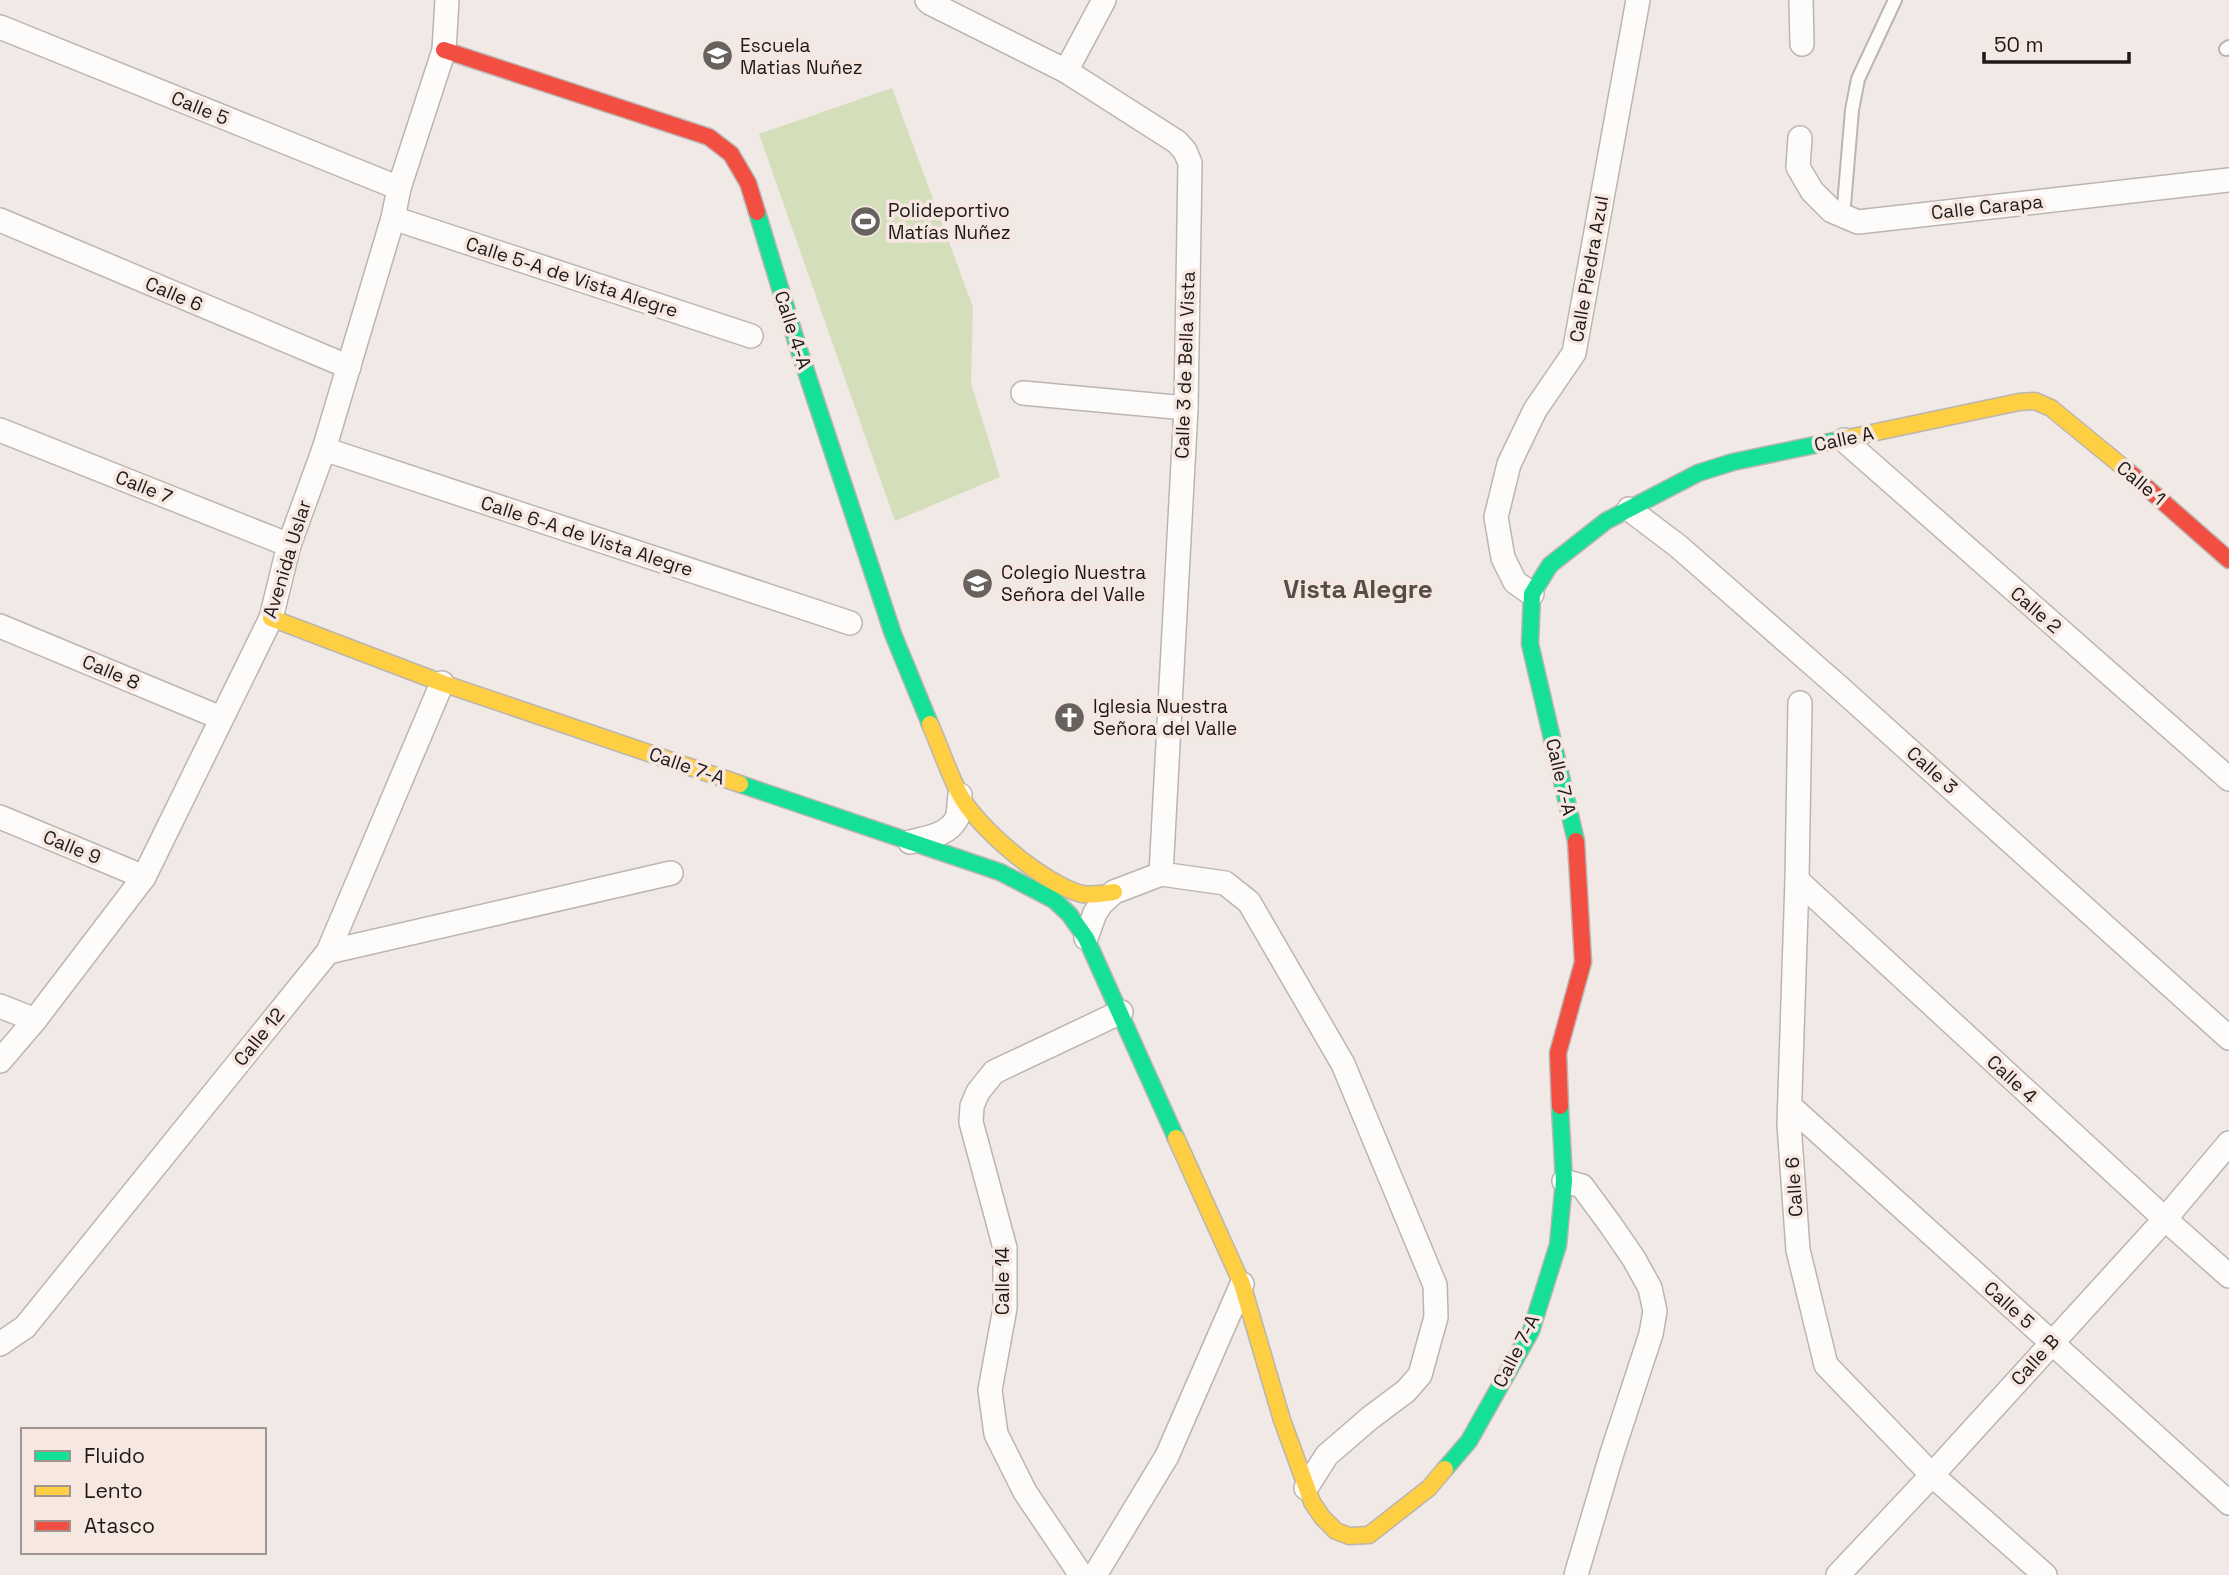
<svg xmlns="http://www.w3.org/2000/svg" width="2229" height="1575" font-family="'Space Grotesk',sans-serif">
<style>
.green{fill:#d5debb}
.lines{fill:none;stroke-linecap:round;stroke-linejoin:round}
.lane-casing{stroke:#bbb5b2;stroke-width:16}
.street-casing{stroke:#bbb5b2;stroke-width:26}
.fast-casing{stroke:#bbb5b2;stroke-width:19}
.slow-casing{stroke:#bbb5b2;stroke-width:19}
.jam-casing{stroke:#bbb5b2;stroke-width:19}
.lane{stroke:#fdfcfb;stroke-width:12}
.street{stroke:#fdfcfb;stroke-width:23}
.fast{stroke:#16e098;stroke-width:16}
.slow{stroke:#ffcf43;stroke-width:16}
.jam{stroke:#f24e42;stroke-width:16}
.labels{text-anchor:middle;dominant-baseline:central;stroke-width:7;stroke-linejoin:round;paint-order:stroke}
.poi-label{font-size:19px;fill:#1e1917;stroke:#f6e7e0;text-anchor:start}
.street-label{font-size:19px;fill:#1e1917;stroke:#f6e7e0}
.district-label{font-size:26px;font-weight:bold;fill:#584c46;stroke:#f6e7e0}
</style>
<rect width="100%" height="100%" fill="#f1e9e5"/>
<path class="green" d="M892 88 973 307 971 383 1000 477 895 521 759 134Z"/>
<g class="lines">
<defs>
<g id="lane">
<path d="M2226 49 2229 47"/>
<path d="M1843 217 1852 110 1858 79 1895 0"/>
</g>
<g id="street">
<path d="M927 0 930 3 1066 71 1177 142 1185 151 1190 163 1186 408 1161 874"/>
<path d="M1801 0 1802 44"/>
<path d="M0 27 399 188"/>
<path d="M1066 71 1104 0"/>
<path d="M1800 138 1798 167 1812 191 1832 211 1858 222 2229 180"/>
<path d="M393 218 751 336"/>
<path d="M0 220 349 367"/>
<path d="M1023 393 1186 408"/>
<path d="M0 430 289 545"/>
<path d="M1844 440 2229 779"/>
<path d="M324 449 850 623"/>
<path d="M1629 509 1678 546 1840 688 2229 1038"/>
<path d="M1532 594 1515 582 1503 558 1496 517 1509 464 1535 410 1574 353 1638 0"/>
<path d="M0 626 221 718"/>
<path d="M1800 703 1797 880 1789 1124 1798 1250 1826 1365 1932 1475 2045 1575"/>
<path d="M0 817 144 877"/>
<path d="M910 842C926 838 949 835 957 818 959 812 959 802 960 795"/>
<path d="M1797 880 2165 1219 2229 1276"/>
<path d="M1086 938 1095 913 1101 904 1114 892 1161 874 1225 883 1249 902 1343 1064 1435 1285 1436 1317 1420 1375 1406 1391 1370 1418 1327 1455 1306 1488"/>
<path d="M328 952 671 873"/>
<path d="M0 1006 35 1020"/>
<path d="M0 1061 35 1020 144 877 271 618 289 545 324 449 393 218 399 188 444 50 447 0"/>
<path d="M1790 1106 2229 1503"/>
<path d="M1564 1181 1582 1186 1610 1224 1634 1259 1650 1288 1655 1311 1651 1334 1612 1453 1576 1575"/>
<path d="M0 1344 25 1327 328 952 442 683"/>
<path d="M1081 1575 1025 1492 996 1434 990 1390 1005 1308V1248L971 1122 972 1106 978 1092 994 1072 1121 1012"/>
<path d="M1095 1575 1167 1456 1242 1284"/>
<path d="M1838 1575 1932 1475 2165 1219 2229 1143"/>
</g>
<g id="fast">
<path d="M757 212 797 344 893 634 930 724"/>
<path d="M740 784 1000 872 1054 900 1069 914 1086 938 1176 1138"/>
<path d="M1576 841 1530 644 1532 594 1550 565 1606 521 1698 473 1733 462 1848 438"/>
<path d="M1445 1469 1469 1441 1531 1331 1558 1245 1564 1181 1560 1106"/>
</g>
<g id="slow">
<path d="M1848 438 2019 402 2035 401 2051 408 2129 472"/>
<path d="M271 618 442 683 740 784"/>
<path d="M930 724C940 747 948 771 959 793 976 827 1045 885 1082 894 1091 896 1104 893 1114 892"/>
<path d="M1176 1138 1242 1284 1282 1420 1312 1502 1322 1517 1336 1531 1349 1536 1369 1535 1429 1488 1445 1469"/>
</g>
<g id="jam">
<path d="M444 50 709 137 731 154 748 183 757 212"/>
<path d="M2129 472 2229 560"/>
<path d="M1560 1106 1558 1053 1583 962 1576 841"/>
</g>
</defs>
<use href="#lane" class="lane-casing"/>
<use href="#street" class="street-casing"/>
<use href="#fast" class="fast-casing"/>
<use href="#slow" class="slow-casing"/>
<use href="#jam" class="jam-casing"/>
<use href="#lane" class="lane"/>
<use href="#street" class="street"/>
<use href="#fast" class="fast"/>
<use href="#slow" class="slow"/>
<use href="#jam" class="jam"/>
</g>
<defs>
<symbol id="school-disc" viewBox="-11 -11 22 22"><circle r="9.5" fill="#68625f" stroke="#f6e7e0"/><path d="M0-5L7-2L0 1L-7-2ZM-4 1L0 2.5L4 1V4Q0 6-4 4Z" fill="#fff"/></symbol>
<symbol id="stadium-disc" viewBox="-11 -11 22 22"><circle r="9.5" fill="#68625f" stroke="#f6e7e0"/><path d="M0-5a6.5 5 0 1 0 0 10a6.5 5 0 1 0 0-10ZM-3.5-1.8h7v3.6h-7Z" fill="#fff"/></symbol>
<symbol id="church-disc" viewBox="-11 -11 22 22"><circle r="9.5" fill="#68625f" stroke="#f6e7e0"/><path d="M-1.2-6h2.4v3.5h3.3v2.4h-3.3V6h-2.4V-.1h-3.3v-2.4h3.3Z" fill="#fff"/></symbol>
</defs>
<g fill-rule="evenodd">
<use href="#school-disc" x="700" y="38" width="35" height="35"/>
<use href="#stadium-disc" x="848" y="204" width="35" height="35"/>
<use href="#school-disc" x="960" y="566" width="35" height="35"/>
<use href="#church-disc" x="1052" y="700" width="35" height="35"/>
</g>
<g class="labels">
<g class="poi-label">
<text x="740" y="45">Escuela<tspan x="740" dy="22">Matias Nuñez</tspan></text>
<text x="888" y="210">Polideportivo<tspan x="888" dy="22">Matías Nuñez</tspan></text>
<text x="1001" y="572">Colegio Nuestra<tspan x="1001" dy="22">Señora del Valle</tspan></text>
<text x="1093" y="706">Iglesia Nuestra<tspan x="1093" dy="22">Señora del Valle</tspan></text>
</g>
<g class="street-label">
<text transform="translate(200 108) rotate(22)">Calle 5</text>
<text transform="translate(1987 207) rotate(-6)">Calle Carapa</text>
<text transform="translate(1589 269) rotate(-80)">Calle Piedra Azul</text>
<text transform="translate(572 277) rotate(18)">Calle 5-A de Vista Alegre</text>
<text transform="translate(174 294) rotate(23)">Calle 6</text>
<text transform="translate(793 330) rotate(72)">Calle 4-A</text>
<text transform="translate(1185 365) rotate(-88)">Calle 3 de Bella Vista</text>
<text transform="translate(1844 439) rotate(-12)">Calle A</text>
<text transform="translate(2141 483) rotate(40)">Calle 1</text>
<text transform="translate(144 487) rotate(22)">Calle 7</text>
<text transform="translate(587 536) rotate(18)">Calle 6-A de Vista Alegre</text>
<text transform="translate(287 559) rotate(-73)">Avenida Uslar</text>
<text transform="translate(2036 610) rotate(41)">Calle 2</text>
<text transform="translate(111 672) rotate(23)">Calle 8</text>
<text transform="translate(687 766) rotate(19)">Calle 7-A</text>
<text transform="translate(1932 770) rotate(42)">Calle 3</text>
<text transform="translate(1561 777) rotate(77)">Calle 7-A</text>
<text transform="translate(72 847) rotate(22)">Calle 9</text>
<text transform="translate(259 1037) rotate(-51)">Calle 12</text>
<text transform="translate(2012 1079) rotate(43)">Calle 4</text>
<text transform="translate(1794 1187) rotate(-94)">Calle 6</text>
<text transform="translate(1002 1281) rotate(-90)">Calle 14</text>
<text transform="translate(2009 1305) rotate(42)">Calle 5</text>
<text transform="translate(1516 1351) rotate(-63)">Calle 7-A</text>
<text transform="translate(2035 1360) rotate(-48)">Calle B</text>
</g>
<g class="district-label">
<text x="1358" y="589">Vista Alegre</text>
</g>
</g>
<rect x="21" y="1428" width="245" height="126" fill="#f6e7e0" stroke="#a09590" stroke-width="2"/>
<rect x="35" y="1451" width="35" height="10" fill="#16e098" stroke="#a09590" stroke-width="2"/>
<text x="84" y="1463" font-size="21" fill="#1e1917">Fluido</text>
<rect x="35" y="1486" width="35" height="10" fill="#ffcf43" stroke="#a09590" stroke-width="2"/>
<text x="84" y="1498" font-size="21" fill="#1e1917">Lento</text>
<rect x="35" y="1521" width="35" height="10" fill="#f24e42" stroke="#a09590" stroke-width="2"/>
<text x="84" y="1533" font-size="21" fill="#1e1917">Atasco</text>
<path d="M1984 52v10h145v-10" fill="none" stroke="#1e1917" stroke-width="3.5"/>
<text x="1994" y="52" font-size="21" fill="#1e1917" stroke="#f6e7e0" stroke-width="5" paint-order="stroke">50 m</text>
</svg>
